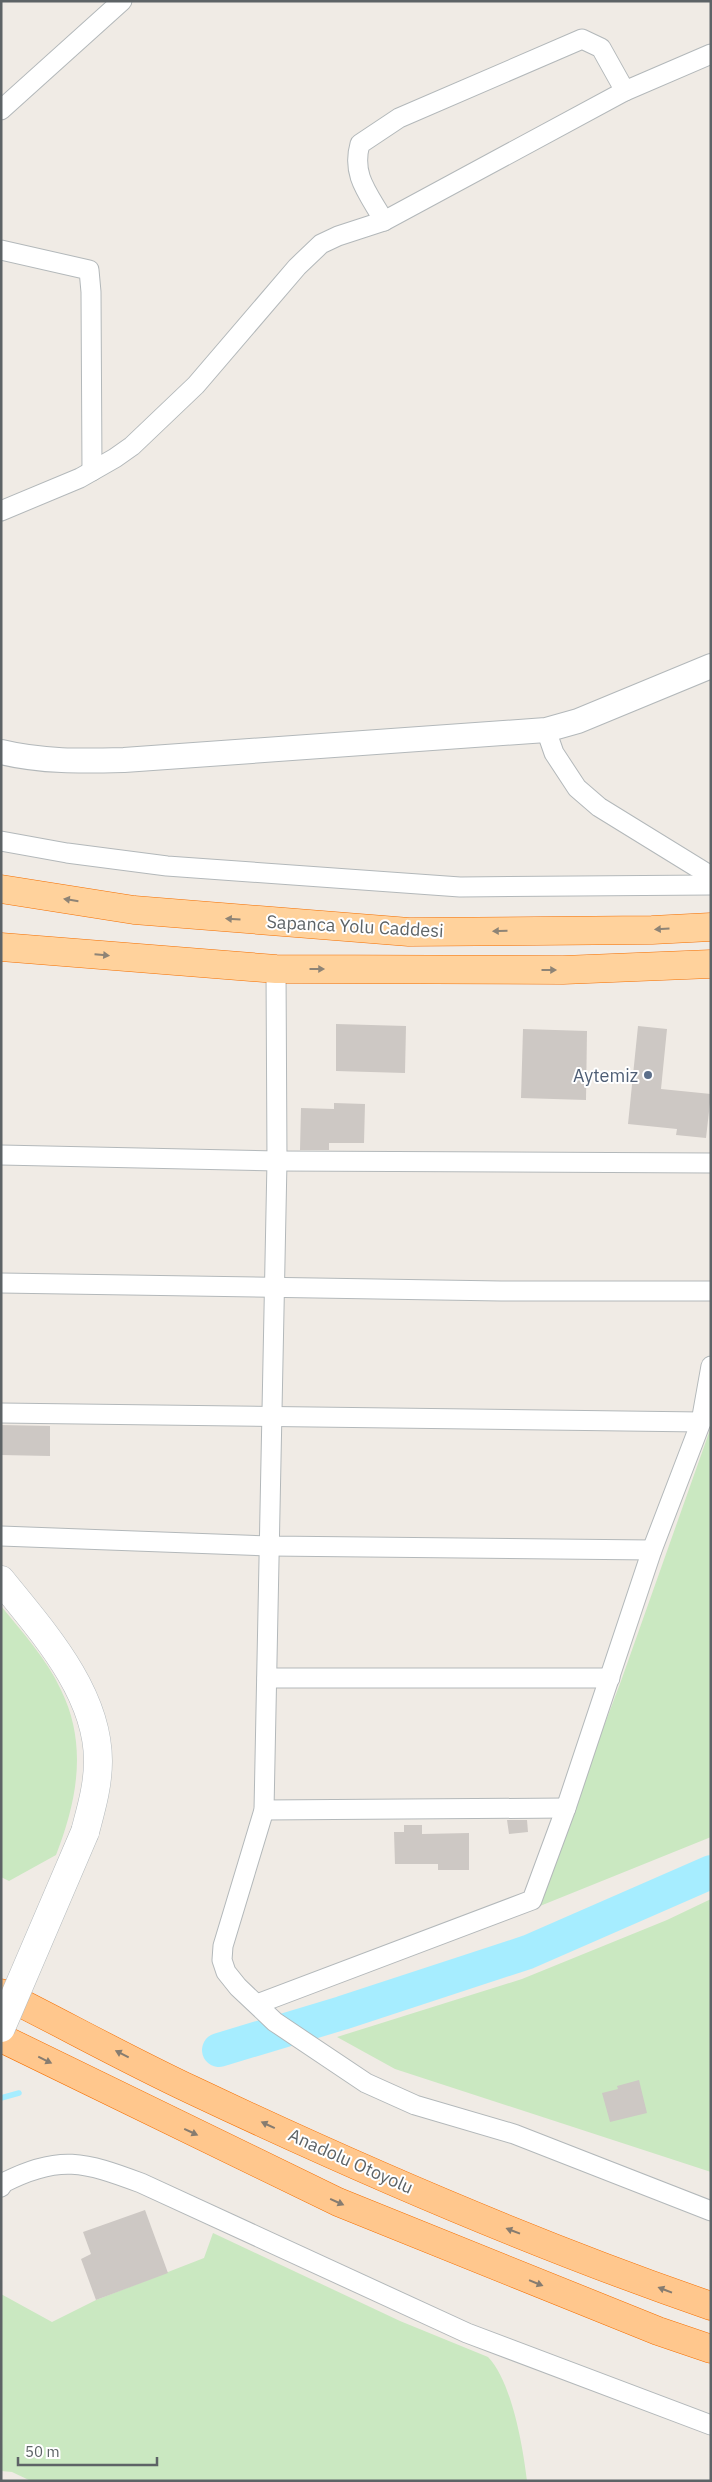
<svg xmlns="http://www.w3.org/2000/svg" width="712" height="2482" font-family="'IBM Plex Sans',sans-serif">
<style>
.green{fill:#cae8c1}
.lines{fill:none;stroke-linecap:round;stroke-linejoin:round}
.stream{stroke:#a6edff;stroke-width:5.5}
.river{stroke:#a6edff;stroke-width:34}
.building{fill:#cdc8c4}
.minor-casing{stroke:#b3b8ba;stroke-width:21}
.tertiary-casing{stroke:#b3b8ba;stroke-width:26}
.secondary-casing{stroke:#b4babd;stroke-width:29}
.trunk-casing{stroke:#f56f00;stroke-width:29}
.motorway-casing{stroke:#f56f00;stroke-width:29}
.minor{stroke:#fff;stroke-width:19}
.tertiary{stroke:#fff;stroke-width:24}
.secondary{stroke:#fff;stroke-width:28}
.trunk{stroke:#ffd29c;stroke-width:28}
.motorway{stroke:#ffc78d;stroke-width:28}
.secondary-bridge-casing{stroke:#b4babd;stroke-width:29;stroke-linecap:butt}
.secondary-bridge{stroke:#fff;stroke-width:28}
.oneway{fill:#8e8476}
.oneway2{fill:#867c70}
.service-dot{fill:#5c6f8a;stroke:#fff;stroke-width:2}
.labels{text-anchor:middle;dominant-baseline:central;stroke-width:4;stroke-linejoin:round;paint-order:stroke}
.street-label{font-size:18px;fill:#5d6366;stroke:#fff}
.service-label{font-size:18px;fill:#4e5e75;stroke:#fff;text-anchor:end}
</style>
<rect width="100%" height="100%" fill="#f0ebe5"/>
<g class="green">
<path d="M711 1427V1837L535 1908 621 1681Z"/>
<path d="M1 1606C22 1632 47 1659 61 1690 88 1745 77 1801 56 1855L9 1881 1 1877Z"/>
<path d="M711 1899V2172L395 2069 337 2037 522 1979 667 1920Z"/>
<path d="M213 2233 400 2321 488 2357C512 2382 523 2447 527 2481H31L12 2472 1 2471V2294L52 2322 96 2300 204 2258Z"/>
</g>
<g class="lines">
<path class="stream" d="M1 2098 19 2093"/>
<path class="river" d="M219 2050 342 2013 528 1952 711 1872"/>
</g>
<g class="building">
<path d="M336 1024 406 1026 405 1073 336 1071Z"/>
<path d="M638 1026 667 1029 661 1089 711 1094 706 1138 676 1135 677 1129 628 1124Z"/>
<path d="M523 1029 587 1031 586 1100 521 1098Z"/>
<path d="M334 1103 365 1104 364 1143H329V1150H300L301 1108 334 1109Z"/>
<path d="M1 1425 50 1426V1456L1 1455Z"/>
<path d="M507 1820H527L528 1832 509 1834Z"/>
<path d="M404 1825H422V1834L469 1833V1870H438V1864H395L394 1832H404Z"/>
<path d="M639 2080 647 2113 610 2122 602 2093 618 2089 617 2086Z"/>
<path d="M145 2210 168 2273 96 2300 81 2259 91 2254 83 2232Z"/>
</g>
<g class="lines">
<defs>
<g id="minor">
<path d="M1 110 122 1"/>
<path d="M384 221C369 194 351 176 360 144L399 118 582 39 601 48 625 91"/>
<path d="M1 250 89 270 91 292 92 471"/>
<path d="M1 511 80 478 115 458 132 446 196 385 297 267 321 244 338 236 384 221 625 91 711 54"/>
<path d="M546 730 554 753 577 788 599 807 711 876"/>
<path d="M1 841 67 853 167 866 460 887 711 885"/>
<path d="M276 969 277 1161 264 1810 223 1946 222 1960 226 1972 238 1987 275 2022 366 2083 415 2105 514 2134 711 2211"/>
<path d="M1 1155 277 1161 711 1163"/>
<path d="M1 1283 501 1291H711"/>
<path d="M1 1413 701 1422"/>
<path d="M1 1536 270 1546 652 1550"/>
<path d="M267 1678H610"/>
<path d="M264 1810 566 1808"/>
<path d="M257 2004 532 1900 566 1808 652 1550 701 1422 711 1366"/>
<path d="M1 2187 3 2183C59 2154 85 2162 141 2183L467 2333 711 2425"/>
</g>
<path id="tertiary" d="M1 752C42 762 82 761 124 760L546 730 578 721 711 666"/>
<path id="secondary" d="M1 1580C42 1631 98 1692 98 1761 98 1786 91 1809 85 1832"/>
<g id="trunk">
<path d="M1 889 134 910 409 932 652 930 711 927"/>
<path d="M1 947 276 969 563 970 711 964"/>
</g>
<g id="motorway">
<path d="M1 1993C65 2025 128 2060 192 2090 361 2170 534 2245 711 2306"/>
<path d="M1 2038 338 2202 658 2331 711 2349"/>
</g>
</defs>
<use href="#minor" class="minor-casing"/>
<use href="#tertiary" class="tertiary-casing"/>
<use href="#secondary" class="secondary-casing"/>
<use href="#trunk" class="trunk-casing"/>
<use href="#motorway" class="motorway-casing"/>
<use href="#minor" class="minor"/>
<use href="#tertiary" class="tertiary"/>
<use href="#secondary" class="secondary"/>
<use href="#trunk" class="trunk"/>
<use href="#motorway" class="motorway"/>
<defs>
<path id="secondary-bridge" d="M1 2028 85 1832"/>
</defs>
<use href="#secondary-bridge" class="secondary-bridge-casing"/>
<use href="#secondary-bridge" class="secondary-bridge"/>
</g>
<defs><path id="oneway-solid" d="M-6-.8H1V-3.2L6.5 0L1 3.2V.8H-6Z" transform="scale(1.25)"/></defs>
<g class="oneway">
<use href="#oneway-solid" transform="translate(71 900) rotate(-171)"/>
<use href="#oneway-solid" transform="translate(233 919) rotate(-176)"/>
<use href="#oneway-solid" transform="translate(662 929) rotate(177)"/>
<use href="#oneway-solid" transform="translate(500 931) rotate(179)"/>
<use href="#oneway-solid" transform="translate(102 955) rotate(5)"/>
<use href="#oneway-solid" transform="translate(317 969)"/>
<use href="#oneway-solid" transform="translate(549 970)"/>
</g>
<g class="oneway2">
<use href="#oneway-solid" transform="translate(122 2054) rotate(-153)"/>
<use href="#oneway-solid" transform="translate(45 2060) rotate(26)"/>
<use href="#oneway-solid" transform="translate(268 2125) rotate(-155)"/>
<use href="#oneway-solid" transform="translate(191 2132) rotate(25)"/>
<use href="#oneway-solid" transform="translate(337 2202) rotate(24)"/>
<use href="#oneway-solid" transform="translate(513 2231) rotate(-159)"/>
<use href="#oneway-solid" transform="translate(536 2283) rotate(22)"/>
<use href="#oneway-solid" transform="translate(665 2290) rotate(-159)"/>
</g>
<circle class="service-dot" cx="648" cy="1075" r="5"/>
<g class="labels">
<g class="street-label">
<text transform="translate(355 926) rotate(3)">Sapanca Yolu Caddesi</text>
<text transform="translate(351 2161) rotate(24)">Anadolu Otoyolu</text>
</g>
<g class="service-label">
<text x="638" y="1075">Aytemiz</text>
</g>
</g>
<rect width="712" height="2482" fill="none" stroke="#5d6366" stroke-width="5"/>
<path d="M18 2457v8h139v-8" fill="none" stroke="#5d6366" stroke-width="2.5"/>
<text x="25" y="2457" font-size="15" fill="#5d6366" stroke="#ffffff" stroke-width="4" paint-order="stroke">50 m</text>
</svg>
